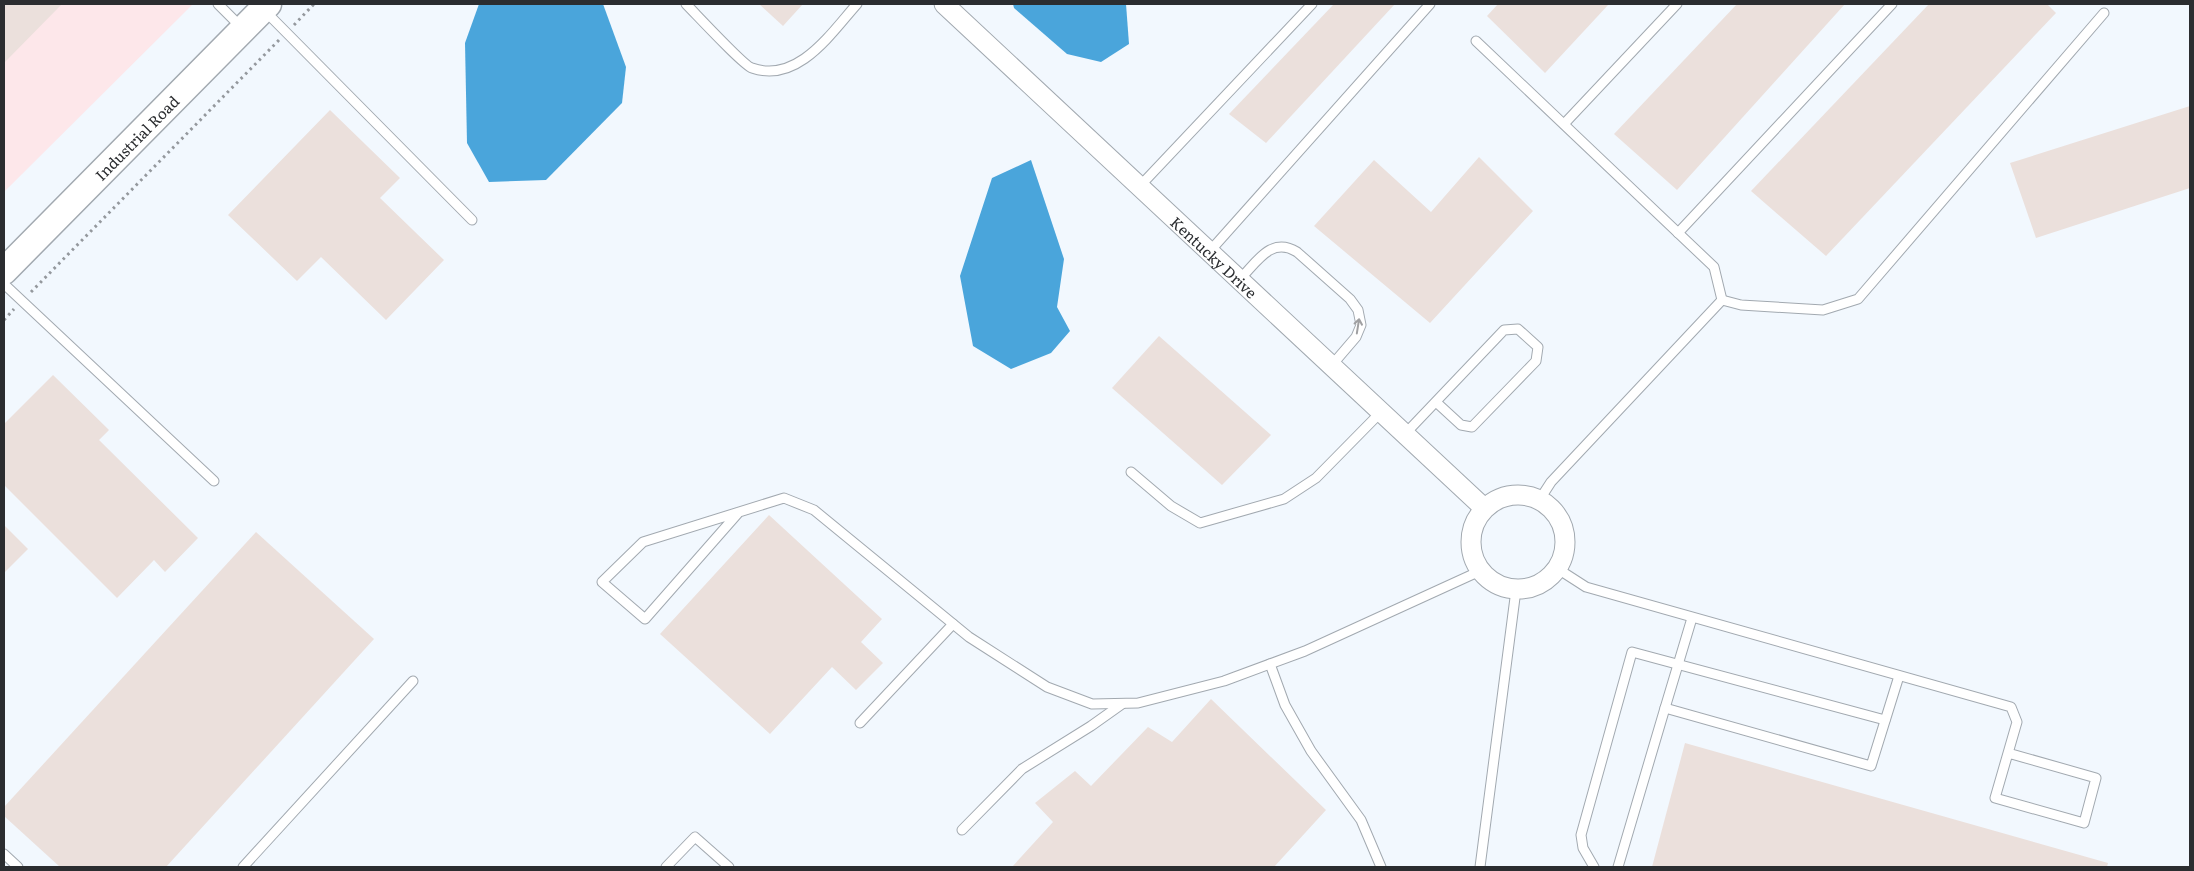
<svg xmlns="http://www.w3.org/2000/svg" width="2194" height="871" font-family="Literata,serif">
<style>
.industrial{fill:#fde7ea}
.water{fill:#4aa5db}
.building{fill:#ebe0dc}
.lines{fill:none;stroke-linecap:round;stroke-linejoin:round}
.lane-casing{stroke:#a2a9b0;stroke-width:11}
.street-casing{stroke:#a2a9b0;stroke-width:21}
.secondary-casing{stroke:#a2a9b0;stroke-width:29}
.path{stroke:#94989d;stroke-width:3;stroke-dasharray:2.5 4;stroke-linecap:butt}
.lane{stroke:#fff;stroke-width:9}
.street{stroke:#fff;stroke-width:19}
.secondary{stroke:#fff;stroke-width:26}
.oneway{stroke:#a0a0a2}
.labels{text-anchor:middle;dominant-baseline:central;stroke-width:4;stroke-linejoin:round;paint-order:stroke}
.street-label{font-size:15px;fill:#2b2d30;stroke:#fff}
</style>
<rect width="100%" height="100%" fill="#f2f8fe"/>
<path class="industrial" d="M4 4H193L4 192Z"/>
<g class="water">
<path d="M479 4H603L626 67 622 103 546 180 489 182 467 143 465 43Z"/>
<path d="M1013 4H1126L1129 44 1101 62 1067 54 1014 8Z"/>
<path d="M1031 160 1064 259 1057 307 1070 331 1051 353 1011 369 973 346 960 276 992 178Z"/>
</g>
<g class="building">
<path d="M4 4H62L4 63Z"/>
<path d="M759 4H803L783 26Z"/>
<path d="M1334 4H1395L1266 143 1229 114Z"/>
<path d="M1498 4H1609L1545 73 1487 16Z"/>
<path d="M1737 4H1845L1677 190 1614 134Z"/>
<path d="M1929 4H2047L2056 13 1826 256 1751 191Z"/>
<path d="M2190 106V188L2036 238 2010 163Z"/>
<path d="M330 110 400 178 380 198 444 260 386 320 321 257 297 281 228 215Z"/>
<path d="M1479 157 1533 211 1430 323 1314 226 1374 160 1431 212Z"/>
<path d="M1159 336 1271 435 1222 485 1112 388Z"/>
<path d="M53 375 109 430 99 440 198 538 165 572 154 560 117 598 4 485V424Z"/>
<path d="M769 515 882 619 861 642 883 663 856 690 832 667 770 734 660 634Z"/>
<path d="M4 525 28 549 4 573Z"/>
<path d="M256 532 374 639 166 867H60L4 816V807Z"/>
<path d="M1211 699 1326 810 1274 867H1012L1053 822 1035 803 1075 771 1091 786 1148 727 1172 742Z"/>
<path d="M1685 743 2108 863 2107 867H1652Z"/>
</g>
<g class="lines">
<defs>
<g id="lane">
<path d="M218 4 241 27"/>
<path d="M686 4C696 14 744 66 752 68 798 84 831 33 857 4"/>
<path d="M265 11 472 220"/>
<path d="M1476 41 1714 267 1722 300"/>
<path d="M1564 124 1677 4"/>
<path d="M1140 186 1312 4"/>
<path d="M1678 233 1892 4"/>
<path d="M1210 251 1430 4"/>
<path d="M1240 279C1257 262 1271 236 1297 252L1350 299 1358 310 1361 325 1356 337 1332 365"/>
<path d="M4 284 214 481"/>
<path d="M1405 434 1504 330 1518 329 1538 347 1536 361 1472 427 1461 425 1436 402"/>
<path d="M1131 472 1171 506 1200 523 1284 499 1316 478 1381 412"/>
<path d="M1540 499 1551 482 1722 300 1741 305 1823 310 1858 299 2104 13"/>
<path d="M739 512 645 619 602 582 643 542 784 498 814 510 969 637 1047 687 1092 704 1138 703 1224 681 1305 651 1480 571"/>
<path d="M1558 569 1586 587 2011 707 2017 722 1995 798 2084 823 2096 778 2008 753"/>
<path d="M1270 664 1285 705 1311 751 1361 820 1381 867"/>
<path d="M1665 708 1692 618"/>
<path d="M860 723 953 624"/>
<path d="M962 830 1022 769 1091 726 1122 704"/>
<path d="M4 854 18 867"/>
<path d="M243 867 413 681"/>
<path d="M666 867 695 837 729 867"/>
<path d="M1480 867 1516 590"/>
<path d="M1594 867 1583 848 1581 835 1632 652 1885 720"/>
<path d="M1618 867 1665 708 1871 766 1899 676"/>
</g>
<g id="street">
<path id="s1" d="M944 4 1484 508"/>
<circle cx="1518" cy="542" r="47"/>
</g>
<g id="secondary">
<path id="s2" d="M4 271 268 4"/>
</g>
</defs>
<use href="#lane" class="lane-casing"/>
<use href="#street" class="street-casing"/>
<use href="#secondary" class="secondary-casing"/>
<g class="path">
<path d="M294 25 314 4"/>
<path d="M31 292 279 40"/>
<path d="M4 320 14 309"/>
</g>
<use href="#lane" class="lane"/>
<use href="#street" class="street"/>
<use href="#secondary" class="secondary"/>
</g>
<defs><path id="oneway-shaft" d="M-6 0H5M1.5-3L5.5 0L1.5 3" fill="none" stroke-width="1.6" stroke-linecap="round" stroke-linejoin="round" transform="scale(1.25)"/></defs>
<use class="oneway" href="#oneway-shaft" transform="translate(1358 326) rotate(-81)"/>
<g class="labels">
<g class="street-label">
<text stroke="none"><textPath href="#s2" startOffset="188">Industrial Road</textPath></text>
<text stroke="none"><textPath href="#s1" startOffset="370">Kentucky Drive</textPath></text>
</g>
</g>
<rect width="2194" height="871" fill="none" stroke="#2b2d30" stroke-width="10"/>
</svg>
